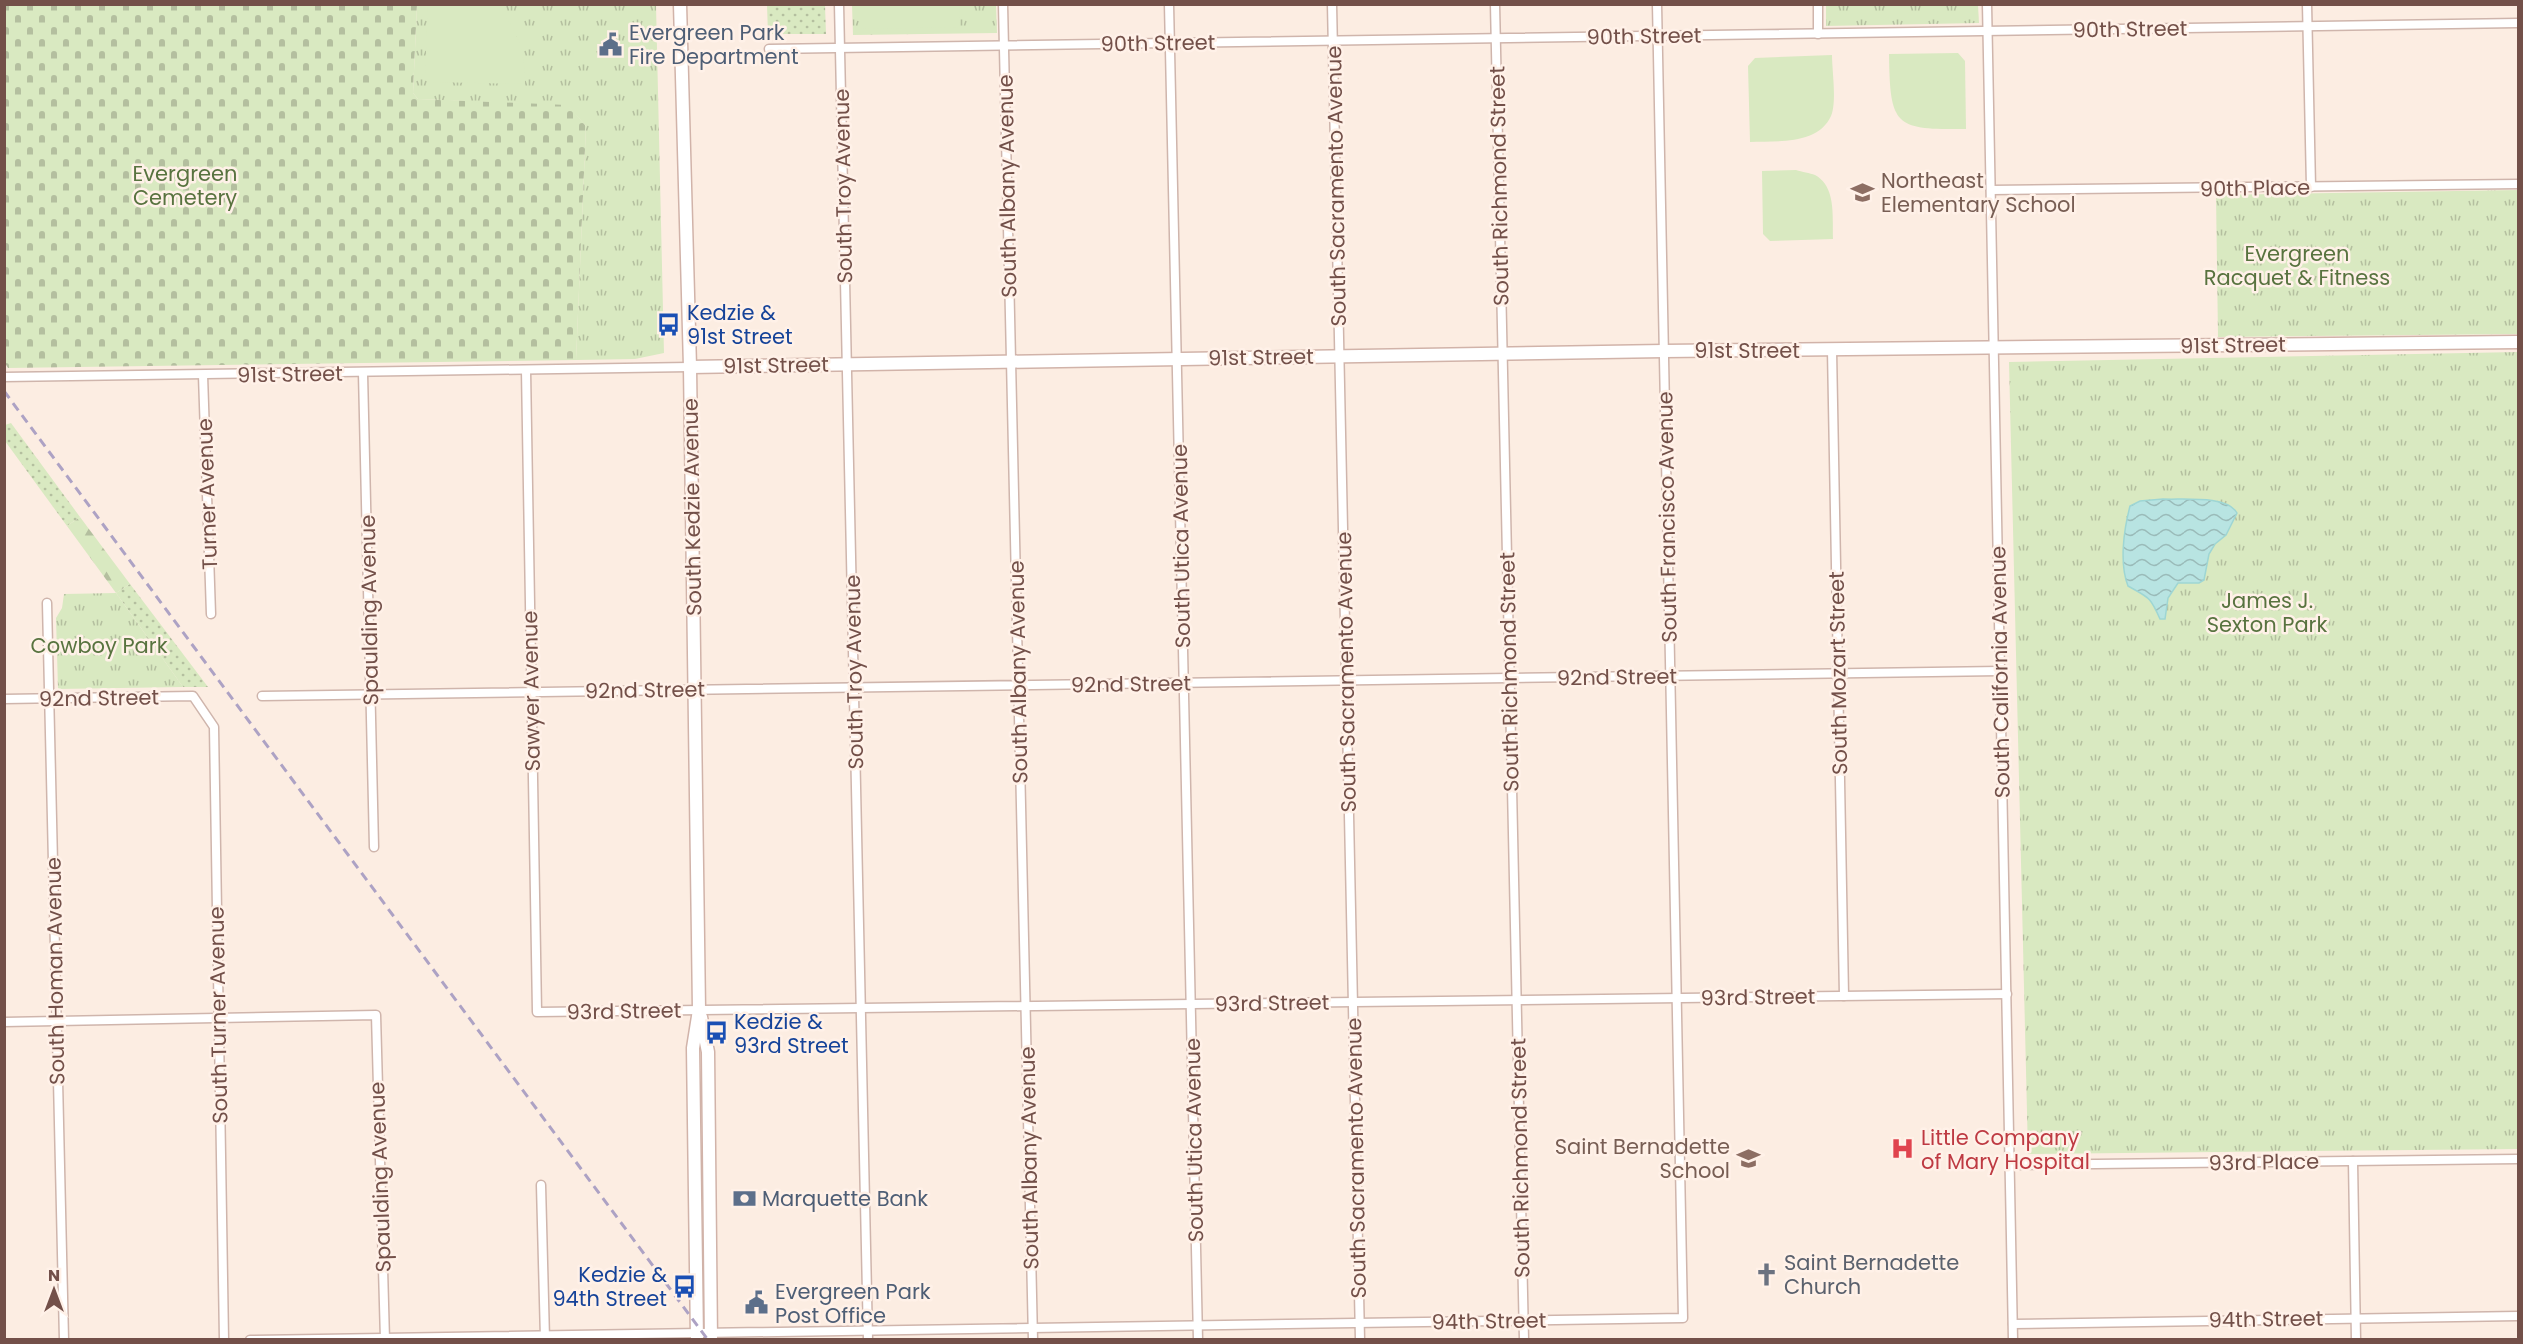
<svg xmlns="http://www.w3.org/2000/svg" width="2523" height="1344" font-family="Poppins,sans-serif">
<style>
.grass{fill:url(#grass-dots)}
.forest{fill:url(#forest-firs)}
.cemetery{fill:url(#cemetery-stones)}
.park{fill:url(#park-tufts)}
.garden{fill:#d9e9c1}
.water{fill:url(#water-waves);stroke:#9ed6d4;stroke-width:1.5}
.lines{fill:none;stroke-linecap:round;stroke-linejoin:round}
.street-casing{stroke:#cfb5ac;stroke-width:11}
.secondary-casing{stroke:#d1b3a9;stroke-width:15}
.street{stroke:#fff;stroke-width:8}
.secondary{stroke:#fff;stroke-width:12}
.rail{stroke:#ada2c4;stroke-width:3;stroke-dasharray:9 6;stroke-linecap:butt}
.labels{text-anchor:middle;dominant-baseline:central;stroke-width:5;stroke-linejoin:round;paint-order:stroke}
.street-label{font-size:21px;fill:#735049;stroke:#fff1e8}
.service-label{font-size:21px;fill:#4e5e75;stroke:#fff1e8;text-anchor:start}
.park-label{font-size:21px;fill:#58733f;stroke:#fff1e8}
.education-label{font-size:21px;fill:#785e54;stroke:#fff1e8;text-anchor:start}
.transit-label{font-size:21px;fill:#164399;stroke:#fff1e8;text-anchor:start}
.health-label{font-size:21px;fill:#be3a42;stroke:#fff1e8;text-anchor:start}
.worship-label{font-size:21px;fill:#5b616d;stroke:#fff1e8;text-anchor:start}
</style>
<defs>
<pattern id="grass-dots" width="8" height="8" patternUnits="userSpaceOnUse" patternTransform="scale(1.5)"><rect width="8" height="8" fill="#d9e9c1"/><path d="M2 2h.1M6 6h.1" fill="none" stroke="#b4bf9f" stroke-width="1.8" stroke-linecap="round"/></pattern>
<pattern id="forest-firs" width="22" height="20" patternUnits="userSpaceOnUse" patternTransform="scale(1.5)"><rect width="22" height="20" fill="#d9e9c1"/><path d="M5 1l3.5 6h-7zM16 11l3.5 6h-7z" fill="#b4bf9f"/></pattern>
<pattern id="cemetery-stones" width="16" height="16" patternUnits="userSpaceOnUse" patternTransform="scale(1.5)"><rect width="16" height="16" fill="#d9e9c1"/><path d="M2 7V4a2 2 0 0 1 4 0v3zM10 15v-3a2 2 0 0 1 4 0v3z" fill="#b4bf9f"/></pattern>
<pattern id="park-tufts" width="24" height="20" patternUnits="userSpaceOnUse" patternTransform="scale(1.5)"><rect width="24" height="20" fill="#d9e9c1"/><path d="M3 7l-1-3M5 7V3M7 7l1-3M15 17l-1-3M17 17v-4M19 17l1-3" fill="none" stroke="#b4bf9f"/></pattern>
<pattern id="water-waves" width="16" height="10" patternUnits="userSpaceOnUse" patternTransform="scale(1.5)"><rect width="16" height="10" fill="#b8e4e2"/><path d="M0 5q4-4 8 0t8 0" fill="none" stroke="#9abbb9"/></pattern>
</defs>
<rect width="100%" height="100%" fill="#fcede2"/>
<g class="grass">
<path d="M767 5H825L826 34H768Z"/>
<path d="M11 423 80 517 67 526 5 441V425Z"/>
<path d="M130 584 208 687H183L116 593Z"/>
</g>
<path class="forest" d="M80 517 130 584 116 593 67 526Z"/>
<path class="cemetery" d="M5 5H417L413 93 418 99 567 104 586 126 576 360 8 368 5 363Z"/>
<g class="park">
<path d="M417 5H656L664 353 635 359 576 360 586 126 567 105 418 99 413 93Z"/>
<path d="M852 5H996L997 33 853 35Z"/>
<path d="M1826 5H1978L1979 23 1826 26Z"/>
<path d="M2518 190V334L2218 337 2216 195Z"/>
<path d="M2518 352V1149L2028 1154 2009 362Z"/>
<path d="M116 593 183 687 58 689 56 618 62 608 64 594Z"/>
</g>
<g class="garden">
<path d="M428 5 494 4C518 25 525 54 525 84L432 82 425 76Z"/>
<path d="M859 5H959L960 27 859 29Z"/>
<path d="M1958 53 1965 61 1966 129C1894 130 1890 126 1889 54Z"/>
<path d="M1832 55C1832 71 1837 102 1831 116 1818 145 1776 141 1750 142L1748 66 1755 58Z"/>
<path d="M1796 170C1802 172 1810 173 1815 175 1837 187 1832 219 1833 239L1770 241 1763 234 1762 171Z"/>
</g>
<path class="water" d="M2163 499C2182 500 2227 495 2237 513L2226 535 2215 544 2209 554 2204 580 2199 583H2178L2168 598 2165 619H2160C2150 596 2149 598 2128 586 2119 563 2124 529 2130 506L2140 501Z"/>
<g class="lines">
<defs>
<g id="street">
<path d="M839 4 868 1340"/>
<path d="M1003 4 1033 1340"/>
<path d="M1169 4 1198 1340"/>
<path d="M1332 4 1360 1340"/>
<path d="M1495 4 1524 1340"/>
<path d="M1818 4V34"/>
<path d="M1987 4 2013 1340"/>
<path d="M2307 4 2311 187"/>
<path d="M769 49 2518 23"/>
<path d="M1991 190 2518 184"/>
<path d="M1832 350 1844 996"/>
<path d="M526 370 537 1012 2007 994"/>
<path d="M363 373 374 847"/>
<path d="M203 375 211 614"/>
<path d="M4 377 690 367"/>
<path d="M47 603 64 1340"/>
<path d="M262 696 2000 671"/>
<path d="M4 699 193 696 214 727 224 1340"/>
<path d="M4 1022 376 1015 385 1340"/>
<path d="M2353 1161 2356 1340"/>
<path d="M2010 1165 2518 1159"/>
<path d="M541 1185 545 1339"/>
<path d="M2013 1324 2518 1316"/>
<path d="M250 1340 1683 1318 1657 4"/>
</g>
<g id="secondary">
<path d="M680 4 690 367 699 1010 693 1048 697 1340"/>
<path d="M690 367 1664 351 2518 342"/>
<path d="M701 1017 708 1052 711 1340"/>
</g>
</defs>
<use href="#street" class="street-casing"/>
<use href="#secondary" class="secondary-casing"/>
<use href="#street" class="street"/>
<use href="#secondary" class="secondary"/>
<path class="rail" d="M4 391 708 1340"/>
</g>
<defs>
<symbol id="civic-bare" viewBox="-9 -9 18 18"><path d="M-.6-6.5H3V-4.5H.6V-3L4-1V1h2V6H-6V1h2V-1L-.6-3ZM-1.2 2.5V6h2.4V2.5Z" fill="#5c6f8a" stroke="#fff1e8" stroke-width="2.5" paint-order="stroke"/></symbol>
<symbol id="school-bare" viewBox="-9 -9 18 18"><path d="M0-5L7-2L0 1L-7-2ZM-4 1L0 2.5L4 1V4Q0 6-4 4Z" fill="#8d6e63" stroke="#fff1e8" stroke-width="2.5" paint-order="stroke"/></symbol>
<symbol id="bus-bare" viewBox="-9 -9 18 18"><path d="M-5-6H5V4H4V6H2V4H-2V6H-4V4H-5ZM-3.5-4V0h7V-4ZM-3.5 1.2v1.5H-2V1.2ZM2 1.2v1.5H3.5V1.2Z" fill="#1a4fb4" stroke="#fff1e8" stroke-width="2.5" paint-order="stroke"/></symbol>
<symbol id="hospital-bare" viewBox="-9 -9 18 18"><path d="M-5-5h3v3.5h4V-5h3V5h-3V1.5h-4V5h-3Z" fill="#e0444e" stroke="#fff1e8" stroke-width="2.5" paint-order="stroke"/></symbol>
<symbol id="bank-bare" viewBox="-9 -9 18 18"><path d="M-6-4H6V4H-6ZM0-2.3a2.3 2.3 0 1 0 0 4.6a2.3 2.3 0 1 0 0-4.6Z" fill="#5c6f8a" stroke="#fff1e8" stroke-width="2.5" paint-order="stroke"/></symbol>
<symbol id="church-bare" viewBox="-9 -9 18 18"><path d="M-1.2-6h2.4v3.5h3.3v2.4h-3.3V6h-2.4V-.1h-3.3v-2.4h3.3Z" fill="#6b7280" stroke="#fff1e8" stroke-width="2.5" paint-order="stroke"/></symbol>
</defs>
<g fill-rule="evenodd">
<use href="#civic-bare" x="594" y="28" width="33" height="33"/>
<use href="#school-bare" x="1846" y="176" width="33" height="33"/>
<use href="#bus-bare" x="652" y="308" width="33" height="33"/>
<use href="#bus-bare" x="700" y="1016" width="33" height="33"/>
<use href="#hospital-bare" x="1886" y="1132" width="33" height="33"/>
<use href="#school-bare" x="1732" y="1142" width="33" height="33"/>
<use href="#bank-bare" x="728" y="1182" width="33" height="33"/>
<use href="#church-bare" x="1750" y="1258" width="33" height="33"/>
<use href="#bus-bare" x="668" y="1270" width="33" height="33"/>
<use href="#civic-bare" x="740" y="1286" width="33" height="33"/>
</g>
<g class="labels">
<g class="street-label">
<text transform="translate(2130 29) rotate(-1)">90th Street</text>
<text transform="translate(1644 36) rotate(-1)">90th Street</text>
<text transform="translate(1158 43) rotate(-1)">90th Street</text>
<text transform="translate(843 186) rotate(-91)">South Troy Avenue</text>
<text transform="translate(1007 186) rotate(-91)">South Albany Avenue</text>
<text transform="translate(1336 186) rotate(-91)">South Sacramento Avenue</text>
<text transform="translate(1499 186) rotate(-91)">South Richmond Street</text>
<text transform="translate(2255 188) rotate(-1)">90th Place</text>
<text transform="translate(2233 345) rotate(-1)">91st Street</text>
<text x="1747" y="350">91st Street</text>
<text transform="translate(1261 357) rotate(-1)">91st Street</text>
<text transform="translate(776 365) rotate(-1)">91st Street</text>
<text transform="translate(290 374) rotate(-1)">91st Street</text>
<text transform="translate(207 494) rotate(-92)">Turner Avenue</text>
<text transform="translate(692 507) rotate(-91)">South Kedzie Avenue</text>
<text transform="translate(1667 517) rotate(-91)">South Francisco Avenue</text>
<text transform="translate(1181 546) rotate(-91)">South Utica Avenue</text>
<text transform="translate(369 610) rotate(-91)">Spaulding Avenue</text>
<text transform="translate(854 672) rotate(-91)">South Troy Avenue</text>
<text transform="translate(1018 672) rotate(-91)">South Albany Avenue</text>
<text transform="translate(1346 672) rotate(-91)">South Sacramento Avenue</text>
<text transform="translate(1509 672) rotate(-91)">South Richmond Street</text>
<text transform="translate(2000 672) rotate(-91)">South California Avenue</text>
<text transform="translate(1838 673) rotate(-91)">South Mozart Street</text>
<text transform="translate(1617 677) rotate(-1)">92nd Street</text>
<text transform="translate(1131 684) rotate(-1)">92nd Street</text>
<text transform="translate(645 690) rotate(-1)">92nd Street</text>
<text transform="translate(531 691) rotate(-91)">Sawyer Avenue</text>
<text transform="translate(99 698) rotate(-1)">92nd Street</text>
<text transform="translate(55 971) rotate(-91)">South Homan Avenue</text>
<text transform="translate(1758 997) rotate(-1)">93rd Street</text>
<text transform="translate(1272 1003) rotate(-1)">93rd Street</text>
<text transform="translate(624 1011) rotate(-1)">93rd Street</text>
<text transform="translate(218 1015) rotate(-91)">South Turner Avenue</text>
<text transform="translate(1194 1140) rotate(-91)">South Utica Avenue</text>
<text transform="translate(1029 1158) rotate(-91)">South Albany Avenue</text>
<text transform="translate(1356 1158) rotate(-91)">South Sacramento Avenue</text>
<text transform="translate(1520 1158) rotate(-91)">South Richmond Street</text>
<text transform="translate(2264 1162) rotate(-1)">93rd Place</text>
<text transform="translate(380 1177) rotate(-92)">Spaulding Avenue</text>
<text transform="translate(2266 1319) rotate(-1)">94th Street</text>
<text transform="translate(1489 1321) rotate(-1)">94th Street</text>
</g>
<g class="service-label">
<text x="629" y="32">Evergreen Park<tspan x="629" dy="24">Fire Department</tspan></text>
<text x="762" y="1198">Marquette Bank</text>
<text x="775" y="1291">Evergreen Park<tspan x="775" dy="24">Post Office</tspan></text>
</g>
<g class="park-label">
<text x="185" y="173">Evergreen<tspan x="185" dy="24">Cemetery</tspan></text>
<text x="2297" y="253">Evergreen<tspan x="2297" dy="24">Racquet &amp; Fitness</tspan></text>
<text x="2267" y="600">James J.<tspan x="2267" dy="24">Sexton Park</tspan></text>
<text x="99" y="645">Cowboy Park</text>
</g>
<g class="education-label">
<text x="1881" y="180">Northeast<tspan x="1881" dy="24">Elementary School</tspan></text>
<text x="1730" y="1146" text-anchor="end">Saint Bernadette<tspan x="1730" dy="24">School</tspan></text>
</g>
<g class="transit-label">
<text x="687" y="312">Kedzie &amp;<tspan x="687" dy="24">91st Street</tspan></text>
<text x="734" y="1021">Kedzie &amp;<tspan x="734" dy="24">93rd Street</tspan></text>
<text x="667" y="1274" text-anchor="end">Kedzie &amp;<tspan x="667" dy="24">94th Street</tspan></text>
</g>
<g class="health-label">
<text x="1921" y="1137">Little Company<tspan x="1921" dy="24">of Mary Hospital</tspan></text>
</g>
<g class="worship-label">
<text x="1784" y="1262">Saint Bernadette<tspan x="1784" dy="24">Church</tspan></text>
</g>
</g>
<rect width="2523" height="1344" fill="none" stroke="#735049" stroke-width="12"/>
<g transform="translate(54 1290)" stroke="#fff1e8" stroke-width="4.5" paint-order="stroke">
<path d="M0-4.5L10 22L0 15L-10 22Z" fill="#735049"/>
<text y="-9" font-size="16" font-weight="bold" text-anchor="middle" fill="#735049">N</text>
</g>
</svg>
